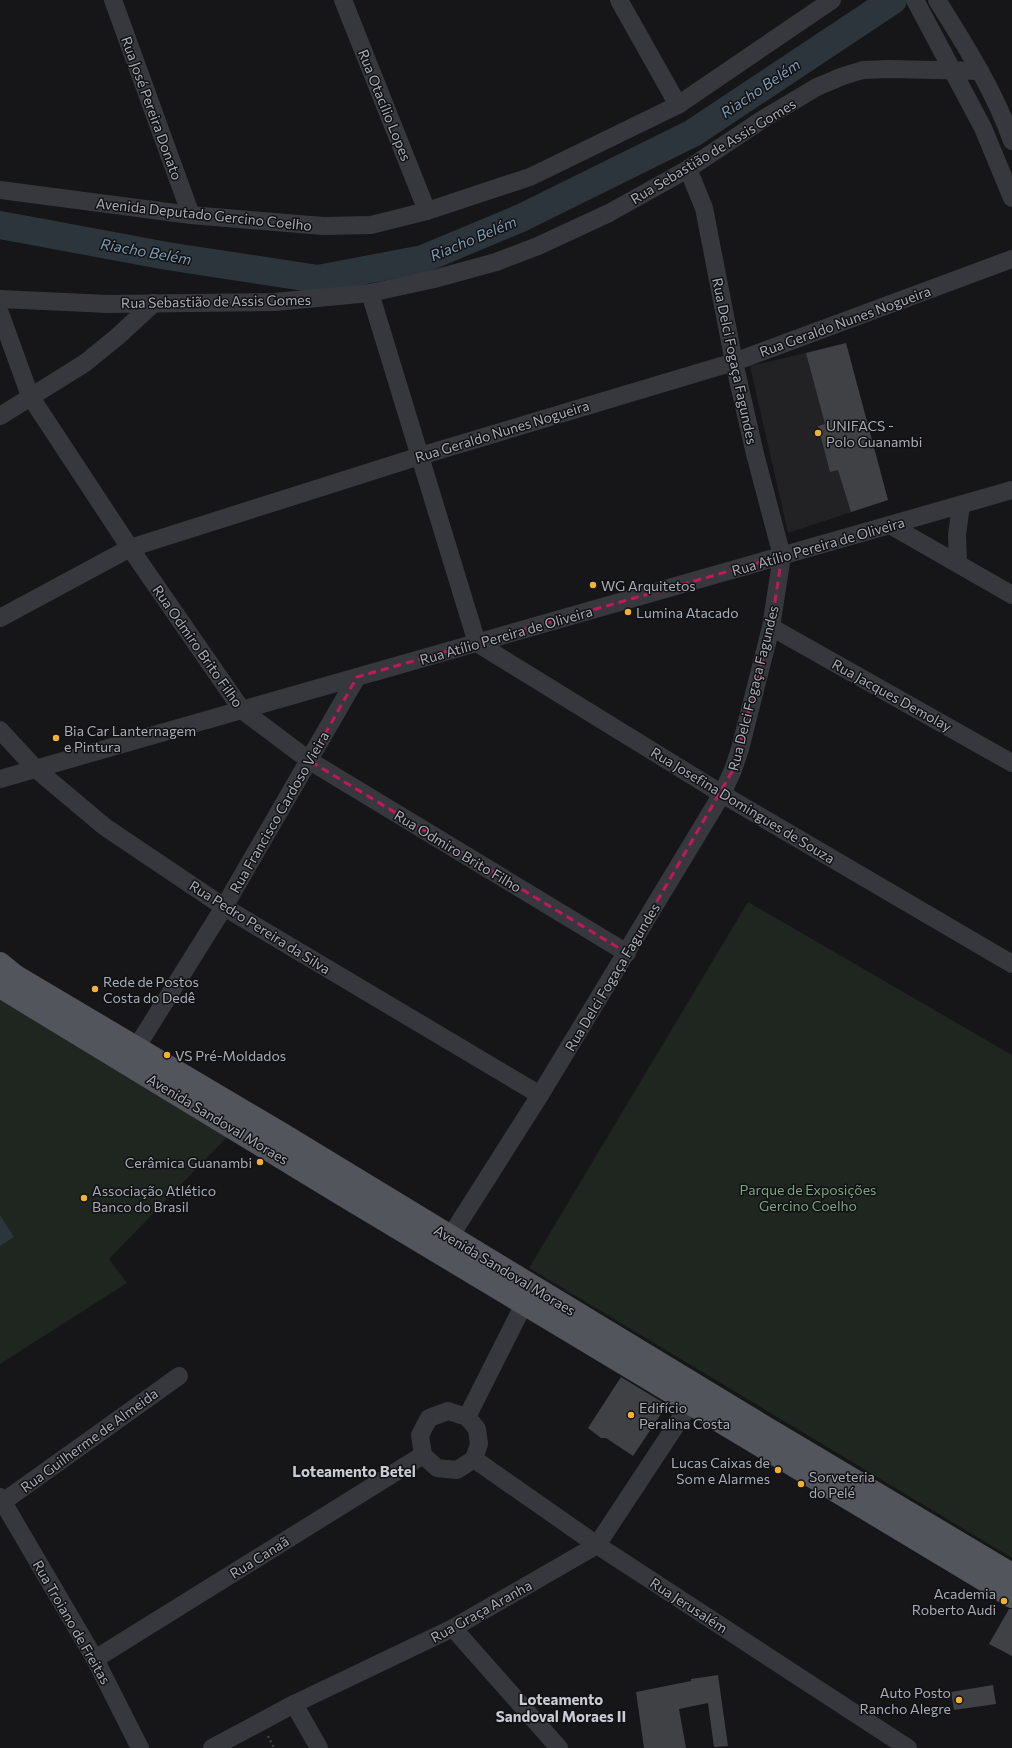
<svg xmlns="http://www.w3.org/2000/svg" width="1012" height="1748" font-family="Commissioner,sans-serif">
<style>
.built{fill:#222225}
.green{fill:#1e261f}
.water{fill:#2c353c}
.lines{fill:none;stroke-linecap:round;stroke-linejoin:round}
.river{stroke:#2c353c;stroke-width:28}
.building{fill:#404145}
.path{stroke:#3d3f44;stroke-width:2.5;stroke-dasharray:2 3;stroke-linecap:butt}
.minor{stroke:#37383d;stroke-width:18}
.major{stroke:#53555c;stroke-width:22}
.marked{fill:none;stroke:#c2185b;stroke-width:3;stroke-dasharray:8 5;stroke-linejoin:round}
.poi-dot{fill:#f2b134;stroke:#111113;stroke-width:1.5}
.labels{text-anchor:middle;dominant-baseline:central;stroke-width:3;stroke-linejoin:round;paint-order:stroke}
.street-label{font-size:14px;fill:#a8adb8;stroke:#111113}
.poi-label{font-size:14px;fill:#a8adb8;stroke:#111113;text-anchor:start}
.park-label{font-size:14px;fill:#7fa381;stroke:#111113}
.water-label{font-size:15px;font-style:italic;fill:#7f9bb3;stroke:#111113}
.neighbourhood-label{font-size:15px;font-weight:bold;fill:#c9ccd4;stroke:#111113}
</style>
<rect width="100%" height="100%" fill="#161618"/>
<path class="built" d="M846 343 888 500 788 533 750 366Z"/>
<g class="green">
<path d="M748 902 1012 1055V1558L529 1268Z"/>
<path d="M0 999 227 1137 109 1259 127 1283 0 1364Z"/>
</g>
<path class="water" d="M0 1215 14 1237 0 1246Z"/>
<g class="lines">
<path class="river" d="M0 225 167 256 318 279 423 259 521 218 693 133 893 0"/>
</g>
<g class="building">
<path d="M846 343 888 500 851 512 838 470 830 472 818 426 825 424 806 353Z"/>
<path d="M621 1377 667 1405 633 1456 606 1438H601L588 1428Z"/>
<path d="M1009 1609H1012V1656L989 1644Z"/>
<path d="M718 1675 728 1746 714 1747 708 1703 679 1709 686 1748H644L636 1692 691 1681V1679Z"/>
<path d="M993 1685 996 1704 954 1710 951 1692Z"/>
</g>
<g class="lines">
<path class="path" d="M268 1736 274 1748"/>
<g class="minor">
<path d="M113 0 191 215"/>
<path d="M343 0 427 211"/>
<path d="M619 0 678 105"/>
<path d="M915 0 983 128 1012 198"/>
<path d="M937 0C965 45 994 90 1012 141"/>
<path d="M0 190 191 215 323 226 371 225 427 211 530 177 678 105 832 0"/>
<path d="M370 293 477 643 722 794 1012 964"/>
<path d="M0 299 108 304 275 302 370 293 434 279 496 262 538 246 609 213 688 169 763 119 817 87 843 76 863 70 889 69 980 71"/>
<path d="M0 313 30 396 130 548 242 710 310 761 627 953"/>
<path d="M0 416 85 363 117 337 154 303"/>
<path d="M890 525 1012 595"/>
<path d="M958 563 957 535 961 505"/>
<path d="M0 618 130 548 420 456 734 362 1012 259"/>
<path d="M771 627 1012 763"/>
<path d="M0 730 36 769 105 827 224 907 540 1095"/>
<path d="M0 779 1012 490"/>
<path d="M136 1048 224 907 357 677"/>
<path d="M450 1237 540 1095 722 794 733 770 740 749 771 627 782 556 755 454 734 362 704 208 688 169"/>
<path d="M448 1411 467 1417 477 1429 479 1444 474 1459 457 1470 437 1468 423 1455 420 1435 429 1418Z"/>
<path d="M467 1417 530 1292"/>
<path d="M474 1459 597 1545 908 1748"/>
<path d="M0 1497 95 1659 140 1748"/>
<path d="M0 1504 179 1376"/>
<path d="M453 1628 559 1748"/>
<path d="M95 1659 423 1455"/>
<path d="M294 1704 319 1748"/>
<path d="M212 1748 294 1704 453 1628 597 1545 690 1404"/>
</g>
<g class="major">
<path d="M0 963 16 976 281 1133 752 1419 1012 1574"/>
<path d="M0 987 339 1193 1012 1597"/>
</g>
</g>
<path class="marked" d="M782 556 771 627 733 770 627 953 310 761 357 677Z"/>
<g class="poi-dot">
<circle cx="818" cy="433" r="4"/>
<circle cx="593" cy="585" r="4"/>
<circle cx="628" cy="612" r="4"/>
<circle cx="56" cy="738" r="4"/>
<circle cx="95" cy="989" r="4"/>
<circle cx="167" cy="1055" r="4"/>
<circle cx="260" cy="1162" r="4"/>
<circle cx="84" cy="1198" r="4"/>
<circle cx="631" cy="1415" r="4"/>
<circle cx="778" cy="1470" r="4"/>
<circle cx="801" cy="1484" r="4"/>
<circle cx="1004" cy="1601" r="4"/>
<circle cx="959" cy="1700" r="4"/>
</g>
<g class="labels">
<g class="street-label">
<text transform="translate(385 105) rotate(68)">Rua Otacílio Lopes</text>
<text transform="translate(152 108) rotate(70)">Rua José Pereira Donato</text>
<text transform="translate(713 151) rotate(-31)">Rua Sebastião de Assis Gomes</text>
<text transform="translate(204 214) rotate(6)">Avenida Deputado Gercino Coelho</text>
<text transform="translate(216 301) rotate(-1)">Rua Sebastião de Assis Gomes</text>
<text transform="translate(845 321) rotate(-20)">Rua Geraldo Nunes Nogueira</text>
<text transform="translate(735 361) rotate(78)">Rua Delci Fogaça Fagundes</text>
<text transform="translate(502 431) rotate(-17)">Rua Geraldo Nunes Nogueira</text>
<text transform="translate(818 546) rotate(-16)">Rua Atílio Pereira de Oliveira</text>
<text transform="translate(506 635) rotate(-16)">Rua Atílio Pereira de Oliveira</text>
<text transform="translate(198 646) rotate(55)">Rua Odmiro Brito Filho</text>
<text transform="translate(753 688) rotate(-76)">Rua Delci Fogaça Fagundes</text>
<text transform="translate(892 695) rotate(29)">Rua Jacques Demolay</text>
<text transform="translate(743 805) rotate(31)">Rua Josefina Domingues de Souza</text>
<text transform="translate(279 812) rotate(-60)">Rua Francisco Cardoso Vieira</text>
<text transform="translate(458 851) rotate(31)">Rua Odmiro Brito Filho</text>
<text transform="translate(260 927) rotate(32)">Rua Pedro Pereira da Silva</text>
<text transform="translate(612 977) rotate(-59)">Rua Delci Fogaça Fagundes</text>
<text transform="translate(218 1119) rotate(31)">Avenida Sandoval Moraes</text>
<text transform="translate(505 1270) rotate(31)">Avenida Sandoval Moraes</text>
<text transform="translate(89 1440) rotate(-36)">Rua Guilherme de Almeida</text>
<text transform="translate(259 1557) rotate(-32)">Rua Canaã</text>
<text transform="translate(689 1605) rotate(33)">Rua Jerusalém</text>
<text transform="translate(481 1611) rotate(-29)">Rua Graça Aranha</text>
<text transform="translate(72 1622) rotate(60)">Rua Troiano de Freitas</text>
</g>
<g class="poi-label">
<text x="826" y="425">UNIFACS -<tspan x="826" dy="16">Polo Guanambi</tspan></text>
<text x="601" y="585">WG Arquitetos</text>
<text x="636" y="612">Lumina Atacado</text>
<text x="64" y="730">Bia Car Lanternagem<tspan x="64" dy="16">e Pintura</tspan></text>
<text x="103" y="981">Rede de Postos<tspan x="103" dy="16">Costa do Dedê</tspan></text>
<text x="175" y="1055">VS Pré-Moldados</text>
<text x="252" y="1162" text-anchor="end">Cerâmica Guanambi</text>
<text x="92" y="1190">Associação Atlético<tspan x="92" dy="16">Banco do Brasil</tspan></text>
<text x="639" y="1407">Edifício<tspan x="639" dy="16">Peralina Costa</tspan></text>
<text x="770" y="1462" text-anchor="end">Lucas Caixas de<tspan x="770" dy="16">Som e Alarmes</tspan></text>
<text x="809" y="1476">Sorveteria<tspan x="809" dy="16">do Pelé</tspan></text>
<text x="996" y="1593" text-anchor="end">Academia<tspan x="996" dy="16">Roberto Audi</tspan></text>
<text x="951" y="1692" text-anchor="end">Auto Posto<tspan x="951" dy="16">Rancho Alegre</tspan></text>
</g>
<g class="park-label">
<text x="808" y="1189">Parque de Exposições<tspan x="808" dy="16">Gercino Coelho</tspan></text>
</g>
<g class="water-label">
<text transform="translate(760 88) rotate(-34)">Riacho Belém</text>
<text transform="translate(473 238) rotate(-23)">Riacho Belém</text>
<text transform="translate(146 251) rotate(10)">Riacho Belém</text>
</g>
<g class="neighbourhood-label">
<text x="354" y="1471">Loteamento Betel</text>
<text x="561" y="1699">Loteamento<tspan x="561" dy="17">Sandoval Moraes II</tspan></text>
</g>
</g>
</svg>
